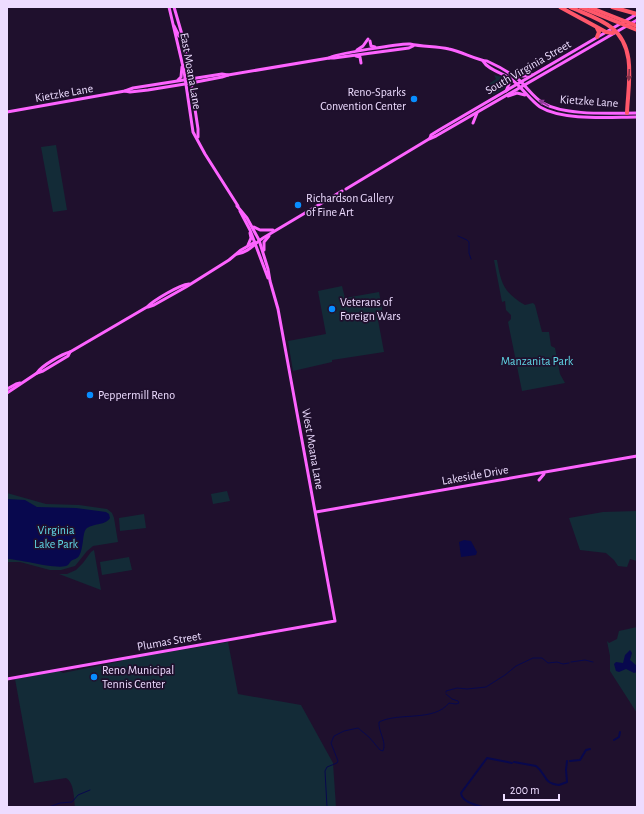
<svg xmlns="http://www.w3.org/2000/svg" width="644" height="814" font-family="'Alegreya Sans',sans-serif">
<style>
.green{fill:#132b37}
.water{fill:#08084e}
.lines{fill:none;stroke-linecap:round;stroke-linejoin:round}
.stream{stroke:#08084e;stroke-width:1}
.canal{stroke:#08084e;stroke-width:2}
.major{stroke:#fd63ff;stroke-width:3}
.highway{stroke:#ff576a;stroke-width:4}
.oneway{fill:#843048}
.oneway2{fill:#8e3a96}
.poi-dot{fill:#088dff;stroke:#1f102d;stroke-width:1.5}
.labels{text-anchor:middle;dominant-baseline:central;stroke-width:3.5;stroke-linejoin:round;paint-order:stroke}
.street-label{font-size:12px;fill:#eddcff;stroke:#1f102d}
.poi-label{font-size:12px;fill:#eddcff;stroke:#1f102d;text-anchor:start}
.park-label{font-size:12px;fill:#60d8e7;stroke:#1f102d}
</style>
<rect width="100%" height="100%" fill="#1f102d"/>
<g class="green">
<path d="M494 75 506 78 508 83 505 88 493 95 491 92 490 83 496 79Z"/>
<path d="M56 145 67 210 53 212 41 147Z"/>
<path d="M494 260H497C501 283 503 292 525 305L533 303 535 305 542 332H549L551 346 555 348 560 374 565 383 522 391 508 322 511 319V315L506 310 505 301 502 302Z"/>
<path d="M342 286 345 298 379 292 384 319 378 320 384 352 332 360V362L293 371 288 341 326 334 318 291Z"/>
<path d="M227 491 230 501 213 504 211 494Z"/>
<path d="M7 493 46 504 79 505 107 509 112 513 114 518 118 542 93 546 87 551 75 566 61 570H50L20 562H7Z"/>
<path d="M637 511V561L630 559 627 567 618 566 614 560 606 553 580 550 569 518 603 512Z"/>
<path d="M144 514 146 528 120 531 119 518Z"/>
<path d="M94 550 101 590 59 574H67L76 570 83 563 91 552Z"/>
<path d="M129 557 132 570 102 575 100 562Z"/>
<path d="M637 627V713L610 671V656L607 641 609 643 617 639 619 631Z"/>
<path d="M228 642 238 694 301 705 333 763 336 807H75C74 798 74 782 66 778L34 783 15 679 60 671 63 673 122 661V660Z"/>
</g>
<g class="water">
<path d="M7 499 25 500 37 507 76 508 106 512 109 514 110 518C105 526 92 523 86 529 82 534 84 548 79 556 77 559 74 559 71 561 70 562 69 564 68 565 60 571 20 559 7 559Z"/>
<path d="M464 540 471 541 477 552 476 555 461 557 459 542Z"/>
<path d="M630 650 632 653 630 660 637 666V672L634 673 626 669 619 672 616 671 614 664 616 662 623 663 625 655Z"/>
</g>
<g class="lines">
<g class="stream">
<path d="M458 236 467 240 469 242V253L471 259"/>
<path d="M571 662 585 660 593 662"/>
<path d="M446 692V691L457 688 467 689 486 687 505 675 516 666 533 658H542L548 663 557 662 563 664 569 663"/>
<path d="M49 807 60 803 72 802 78 795 90 790"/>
<path d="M327 807 325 771 327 767 337 763 338 761 331 743 334 736 344 731 358 728 369 737 380 750 383 751C387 741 378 732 379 722 399 712 434 722 449 703L456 704 459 703 458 701 452 699 446 694"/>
</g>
<g class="canal">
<path d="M614 740 619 737 620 732"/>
<path d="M570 761 580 760 586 750 590 749"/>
<path d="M514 762 536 766C547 774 542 783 559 785L567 782 566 770 567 761"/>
<path d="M482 807C474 804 462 802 461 793L487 758 512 763"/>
</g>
<g class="major">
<path d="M169 7 184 71 193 132 205 154 238 206"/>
<path d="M174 7 183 38 189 69 198 129V137"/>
<path d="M174 26 179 36 183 38"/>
<path d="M370 41 371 46 375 47"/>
<path d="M357 50 363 46 368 39"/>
<path d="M356 56 360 57 361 63"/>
<path d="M329 58C333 54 404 43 410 44 423 47 436 46 449 49 460 51 479 61 487 61 498 66 509 72 519 80 527 87 533 97 543 103 565 116 611 113 637 113"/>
<path d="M483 61C488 70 503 73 511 79 522 87 529 99 540 107 563 121 610 117 637 117"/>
<path d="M513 75 524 76 531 74"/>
<path d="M178 80 181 77 182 67"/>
<path d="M125 91 130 92 148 90 191 83 222 77 228 75 329 58H334L409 48 413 46"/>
<path d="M506 91 509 84 508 78"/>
<path d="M508 96 517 93 525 95"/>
<path d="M7 112 125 91 133 88 222 74 228 75"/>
<path d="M473 123 477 113"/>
<path d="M430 138 431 135 439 130 637 14"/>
<path d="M346 189 429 139 436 136 637 20"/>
<path d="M240 211 250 230 268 278"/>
<path d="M254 227 260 230H273"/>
<path d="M248 245 251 238 250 233"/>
<path d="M264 250V242L269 236"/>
<path d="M237 254C249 252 254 244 263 238L342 191"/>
<path d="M148 307 154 305 186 287 229 260 241 250 255 242"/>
<path d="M37 373 43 371 68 356 70 352 147 307C154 300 179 285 189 284"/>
<path d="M7 389 16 384 20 383"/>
<path d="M7 393 37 373C41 366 62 354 70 352"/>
<path d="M539 480 544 474"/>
<path d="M316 512 637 456"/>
<path d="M7 679 335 621 278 309 270 281 268 269 259 240 247 218 237 206"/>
</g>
<g class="highway">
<path d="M560 7 606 32 613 33"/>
<path d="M570 7C583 13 600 18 612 28 637 48 628 85 627 113"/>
<path d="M580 7 637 30"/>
<path d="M589 7 637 26"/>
<path d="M612 7 637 14"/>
<path d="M597 28 599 32 597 37"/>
</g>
</g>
<defs><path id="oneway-solid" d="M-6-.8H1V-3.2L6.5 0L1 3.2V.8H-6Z"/></defs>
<use class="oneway" href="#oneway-solid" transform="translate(629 75) rotate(93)"/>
<use class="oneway2" href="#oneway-solid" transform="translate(544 103) rotate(-149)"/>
<g class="poi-dot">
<circle cx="414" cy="99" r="4"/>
<circle cx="298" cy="205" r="4"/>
<circle cx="332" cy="309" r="4"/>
<circle cx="90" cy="395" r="4"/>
<circle cx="94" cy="677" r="4"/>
</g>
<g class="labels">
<g class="street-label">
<text transform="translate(528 67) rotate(-30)">South Virginia Street</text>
<text transform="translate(191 71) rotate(80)">East Moana Lane</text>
<text transform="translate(64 93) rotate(-10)">Kietzke Lane</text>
<text transform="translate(589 101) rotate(4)">Kietzke Lane</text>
<text transform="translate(313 449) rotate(80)">West Moana Lane</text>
<text transform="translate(475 475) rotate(-10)">Lakeside Drive</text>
<text transform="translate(169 641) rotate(-10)">Plumas Street</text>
</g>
<g class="poi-label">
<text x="406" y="92" text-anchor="end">Reno-Sparks<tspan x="406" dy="14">Convention Center</tspan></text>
<text x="306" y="198">Richardson Gallery<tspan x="306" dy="14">of Fine Art</tspan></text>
<text x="340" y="302">Veterans of<tspan x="340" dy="14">Foreign Wars</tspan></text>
<text x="98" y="395">Peppermill Reno</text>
<text x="102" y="670">Reno Municipal<tspan x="102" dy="14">Tennis Center</tspan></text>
</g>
<g class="park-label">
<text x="537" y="361">Manzanita Park</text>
<text x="56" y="530">Virginia<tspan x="56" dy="14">Lake Park</tspan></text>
</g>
</g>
<rect width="644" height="814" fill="none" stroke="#eddcff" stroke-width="16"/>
<path d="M504 794v6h55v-6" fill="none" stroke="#eddcff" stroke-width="2"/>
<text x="510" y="794" font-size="12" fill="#eddcff" stroke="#1f102d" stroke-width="3" paint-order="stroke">200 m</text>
</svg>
